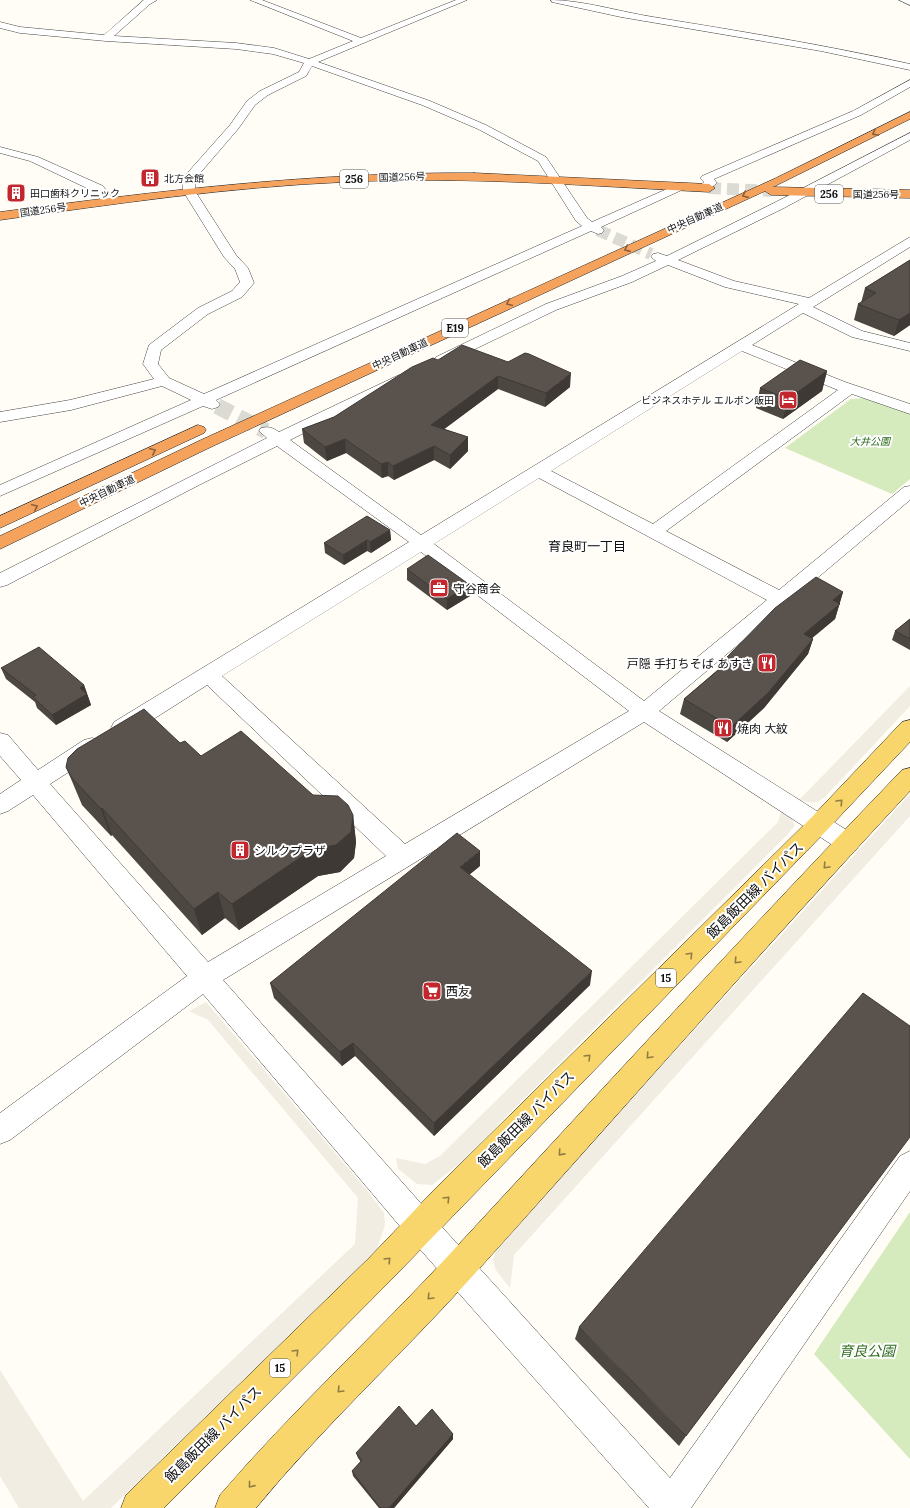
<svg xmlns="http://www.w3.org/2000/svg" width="910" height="1508" font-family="Lora,'Noto Sans JP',serif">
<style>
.green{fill:#d5ebbd}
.plaza{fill:#f1ede2}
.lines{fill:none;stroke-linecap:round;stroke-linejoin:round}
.minor-tunnel-far1{stroke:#dbdad3;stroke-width:12;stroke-dasharray:12 6;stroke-linecap:butt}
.minor-tunnel{stroke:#dbdad3;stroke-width:16;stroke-dasharray:16 8;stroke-linecap:butt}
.highway-tunnel{stroke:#dbdad3;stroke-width:12;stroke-dasharray:12 6;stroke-linecap:butt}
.minor-casing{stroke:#444;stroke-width:1}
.major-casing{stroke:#222;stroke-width:1}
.highway-casing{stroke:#222;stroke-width:1}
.minor{fill:#fff;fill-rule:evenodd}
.major{fill:#f9d66b;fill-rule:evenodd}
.highway{fill:#f5a25d;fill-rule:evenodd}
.wall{fill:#4d4742}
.shaded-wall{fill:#3f3936}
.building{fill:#5a524d;stroke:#3f3936}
.oneway{stroke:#8e613b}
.oneway2{stroke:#917d42}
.labels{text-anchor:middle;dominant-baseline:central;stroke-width:4;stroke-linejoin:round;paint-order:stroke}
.far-street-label{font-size:10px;fill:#111;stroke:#fff}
.far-poi-label{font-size:10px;fill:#111;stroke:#fff;text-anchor:start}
.far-park-label{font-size:10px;font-style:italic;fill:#2f6b1f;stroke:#fff}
.shield{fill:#fff;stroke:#585858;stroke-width:1}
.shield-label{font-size:11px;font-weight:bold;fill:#111}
.poi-label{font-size:12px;fill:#111;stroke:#fff;text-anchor:start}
.neighbourhood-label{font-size:13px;fill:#111;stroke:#fff}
.near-street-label{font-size:14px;fill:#111;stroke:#fff}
.near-park-label{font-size:14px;font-style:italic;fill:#2f6b1f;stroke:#fff}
</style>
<rect width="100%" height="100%" fill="#fffdf5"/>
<g class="green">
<path d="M866 398 910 414V479L892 494 785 448 851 399Z"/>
<path d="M910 1212V1459L814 1354Z"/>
</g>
<g class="plaza">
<path d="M910 686V706L824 798 817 802H807L796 799 801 798Z"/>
<path d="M910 794V816L514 1255 510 1288 495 1269 493 1259 498 1245Z"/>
<path d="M781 811 791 818 795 825 787 835 459 1164 432 1185 417 1184 398 1169 396 1158 425 1164 440 1156 778 822Z"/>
<path d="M206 1002 366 1189 384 1213 385 1225 375 1255 284 1340 111 1508H19L0 1476V1370L83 1501 355 1244 358 1198 208 1020 189 1011Z"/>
</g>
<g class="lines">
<path class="minor-tunnel-far1" d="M598 230 651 254"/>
<path class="minor-tunnel" d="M217 406 266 431"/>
<path class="highway-tunnel" d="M709 188 771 191"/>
<defs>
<g id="minor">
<path d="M144 0H157L150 4 114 36 236 43 274 48 309 59 353 41 250 0H262L361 38 456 0H467L318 62 430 101 486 125 546 157 587 218 592 222 676 185 680 183 686 187 684 189 601 227 604 230 602 233 598 234 591 231 216 400 220 404 218 407 212 409 203 406 0 496V485L191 400 162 386 71 410 0 422V412L70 400 154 379 143 364 149 345 198 308 232 291 240 282 235 269 224 257 183 191V178L230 125 247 101 260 91 299 72 304 63 273 54 236 49 106 41 20 33 0 28V22L20 27 104 35ZM312 66 422 105 478 129 538 161 576 221 582 226 204 394 169 378 158 364 161 350 208 314 242 297 254 283 248 268 236 255 195 191V179L238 129 255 105 268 95 306 76Z"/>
<path d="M551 0C582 0 621 12 653 17 739 31 825 45 910 64V70L821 51 621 17 552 2Z"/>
<path d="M899 0H910V5Z"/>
<path d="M910 80V87L861 115 714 179 717 183 707 191H699L697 188 704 182 700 178 702 176 853 111Z"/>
<path d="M910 133V140L784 208 678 260 734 281 809 298 910 237V247L813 307 862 331 910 343V351L852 337 803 313 752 345 845 382 910 404V414L852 394 666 531 779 590 904 487 910 486V500L659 711 856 836 860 843 856 850 848 852 840 850 644 722 223 980 432 1216 670 1478 900 1156 910 1151V1191L691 1508H649L410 1238 203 994 10 1140 0 1144V1113L187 976 33 795 8 811 0 814V794L21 780 0 756V733L8 735 38 770 84 740 92 738 100 740 103 746 100 752 50 784 208 962 386 856 207 685 130 734 122 736 114 734 111 728 114 722 409 542 277 446 199 485 7 585 0 587V573L267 438 259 431 261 428C269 426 273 428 279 432L399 375 404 377 407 380 404 383 290 440 421 535 799 304 725 287 668 265 632 282 556 310 446 363H436L434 360 436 357 546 304 622 276 656 261 651 257 653 254 658 253 667 256 776 202ZM742 351 838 390 653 524 551 471ZM539 478 767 600 644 701 434 544ZM421 552 629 711 405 844 222 676Z"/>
<path d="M0 147 38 157 103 186 114 201 112 204H104L95 192 30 161 0 153Z"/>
</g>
<g id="major">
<path d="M910 720V742L827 830 391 1280 164 1508H121L126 1495 369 1258 434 1190 811 818 902 722Z"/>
<path d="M910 768V791C761 951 616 1117 469 1280 399 1357 322 1428 256 1508H215L220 1495C292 1411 373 1337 448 1256 599 1093 748 930 902 770Z"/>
</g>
<g id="highway">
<path d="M910 112V119L773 187 910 190V198L771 195 765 191 213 446 0 549V536L201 440 776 178Z"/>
<path d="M474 173 709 184 715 188 709 192C588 186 466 176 345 182 229 187 114 204 0 220V212C158 191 314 172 474 173Z"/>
<path d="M198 425 204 427 206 430 204 433 0 528V516Z"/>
</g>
</defs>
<use href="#minor" class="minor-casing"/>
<use href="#major" class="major-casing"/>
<use href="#highway" class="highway-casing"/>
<use href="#minor" class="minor"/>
<use href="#major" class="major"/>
<use href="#highway" class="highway"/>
</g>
<g class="wall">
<path d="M910 260V325L894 336 854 320 858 304 861 303 865 288Z"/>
<path d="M438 360 570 387 545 407 498 389 444 429 468 437V451L450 469 434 460 394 480 388 476 382 478 346 453 327 461 304 443 302 429 334 417Z"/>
<path d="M827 371 822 391 783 419 756 408 760 388Z"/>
<path d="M390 530 391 540 371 553 367 551 344 565 325 553 324 543Z"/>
<path d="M407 569 470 585V596L447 610 407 580Z"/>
<path d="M843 592 835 619 812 638 813 639 808 654 764 708 727 742 680 714 684 699 726 663 727 657Z"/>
<path d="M910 619V650L892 640 895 631Z"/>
<path d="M1 668 84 685 91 705 56 725 37 708 35 702 6 679Z"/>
<path d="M180 743 201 756 313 795 353 815 356 842 354 858 340 872 318 876 239 930 225 918 202 935 112 835 111 836 82 805 66 767Z"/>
<path d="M480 866 469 875 590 985 434 1136 355 1056 342 1066 274 998 270 983Z"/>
<path d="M579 1327 686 1436 679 1446 575 1339Z"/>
<path d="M416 1426 453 1434V1439L394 1508H379L353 1476 352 1471 361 1462 358 1458 356 1453Z"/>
</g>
<g class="shaded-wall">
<path d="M910 313V325L894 336 899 320Z"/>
<path d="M827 371 822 391 783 419 788 399Z"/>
<path d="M571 373 570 387 545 407 546 393Z"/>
<path d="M498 376V389L431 439V425Z"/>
<path d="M468 437V451L450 469V455Z"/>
<path d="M345 439 346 453 327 461 325 447Z"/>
<path d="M434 446V460L394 480 393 466Z"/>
<path d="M388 462V476L382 478 381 464Z"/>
<path d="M390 530 391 540 371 553 370 542Z"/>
<path d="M367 540V551L344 565 343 555Z"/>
<path d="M470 585V596L447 610V599Z"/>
<path d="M843 592 835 619 799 649 804 634 833 600Z"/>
<path d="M813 639 808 654 764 708 727 742 731 727Z"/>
<path d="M84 685 91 705 56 725 52 715 80 688Z"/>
<path d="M102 808 112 835 111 836 101 809Z"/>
<path d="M353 815 356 842 354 858 340 872 318 876 239 930 232 904 313 849Z"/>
<path d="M480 851V866L460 882V867Z"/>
<path d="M218 892 225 918 202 935 194 909Z"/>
<path d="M592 971 590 985 434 1136V1123Z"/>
<path d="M353 1043 355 1056 342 1066 340 1052Z"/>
<path d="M453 1434V1439L394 1508H389Z"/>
</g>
<g class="building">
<path d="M910 260V313L899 320 858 304 876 293 865 288Z"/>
<path d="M462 345 508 362 525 353 529 354 571 373 546 393 498 376 431 425 468 437 450 455 434 446 393 466 388 462 381 464 345 439 325 447 302 429 334 417 412 367 433 358 438 360Z"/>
<path d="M800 360 827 371 788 399 760 388Z"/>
<path d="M367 516 390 530 370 542 367 540 343 555 324 543Z"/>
<path d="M428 555 470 585 447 599 407 569Z"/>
<path d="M816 577 843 592 833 600 840 604 804 634 813 639 768 693 731 727 684 699 731 659 727 657 775 608Z"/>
<path d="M910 619V639L895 631Z"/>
<path d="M39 647 84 685 80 688 87 694 52 715 33 697 36 695 1 668Z"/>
<path d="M144 709 180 743 185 741 201 756 241 731 313 795 338 796 348 805 353 815 351 832 336 845 313 849 232 904 218 892 194 909 102 808 101 809 71 777 66 767 68 758 77 749Z"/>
<path d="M457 833 480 851 460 867 592 971 434 1123 353 1043 340 1052 270 983Z"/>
<path d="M863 993 910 1026V1137L686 1436 579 1327Z"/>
<path d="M399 1406 416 1426 432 1409 453 1434 389 1508H380L352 1471 362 1460 356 1453Z"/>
</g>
<defs><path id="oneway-chevron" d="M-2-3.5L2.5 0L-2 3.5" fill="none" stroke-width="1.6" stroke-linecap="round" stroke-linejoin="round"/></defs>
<g class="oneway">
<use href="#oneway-chevron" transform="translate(875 133) rotate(153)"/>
<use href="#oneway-chevron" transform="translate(745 195) rotate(156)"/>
<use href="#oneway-chevron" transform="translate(627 249) rotate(156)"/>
<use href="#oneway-chevron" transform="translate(509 303) rotate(155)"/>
<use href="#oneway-chevron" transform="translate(153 451) rotate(-25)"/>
<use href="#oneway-chevron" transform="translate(35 507) rotate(-25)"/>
</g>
<g class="oneway2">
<use href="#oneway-chevron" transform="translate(840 802) rotate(-47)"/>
<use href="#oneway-chevron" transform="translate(826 866) rotate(133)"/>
<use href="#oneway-chevron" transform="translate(690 955) rotate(-45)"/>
<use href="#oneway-chevron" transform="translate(737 961) rotate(133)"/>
<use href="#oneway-chevron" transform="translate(649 1056) rotate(133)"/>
<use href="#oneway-chevron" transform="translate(588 1057) rotate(-45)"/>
<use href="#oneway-chevron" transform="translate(561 1153) rotate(132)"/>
<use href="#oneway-chevron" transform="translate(447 1199) rotate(-46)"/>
<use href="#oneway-chevron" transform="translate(388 1260) rotate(-46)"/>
<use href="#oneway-chevron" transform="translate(430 1297) rotate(134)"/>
<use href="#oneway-chevron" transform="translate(296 1352) rotate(-45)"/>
<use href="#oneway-chevron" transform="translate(340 1390) rotate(134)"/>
<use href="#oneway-chevron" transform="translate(251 1485) rotate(129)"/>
</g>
<defs>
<symbol id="building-square" viewBox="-11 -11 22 22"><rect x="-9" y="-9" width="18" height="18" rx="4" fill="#c4262e" stroke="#fff"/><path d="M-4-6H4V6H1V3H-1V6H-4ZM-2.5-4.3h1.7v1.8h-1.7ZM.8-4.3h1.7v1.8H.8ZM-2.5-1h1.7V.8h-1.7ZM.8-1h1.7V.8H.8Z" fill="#fff"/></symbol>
<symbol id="hotel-square" viewBox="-11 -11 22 22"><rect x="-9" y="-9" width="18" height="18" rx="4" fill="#c4262e" stroke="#fff"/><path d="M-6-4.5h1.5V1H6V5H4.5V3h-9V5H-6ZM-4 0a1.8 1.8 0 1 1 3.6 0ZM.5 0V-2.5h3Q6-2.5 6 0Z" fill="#fff"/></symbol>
<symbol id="office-square" viewBox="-11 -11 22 22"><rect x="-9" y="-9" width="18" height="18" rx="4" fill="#c4262e" stroke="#fff"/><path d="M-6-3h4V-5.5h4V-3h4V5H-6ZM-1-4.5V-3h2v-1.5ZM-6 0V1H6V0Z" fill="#fff"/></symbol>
<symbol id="restaurant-square" viewBox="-11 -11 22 22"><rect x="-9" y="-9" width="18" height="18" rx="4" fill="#c4262e" stroke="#fff"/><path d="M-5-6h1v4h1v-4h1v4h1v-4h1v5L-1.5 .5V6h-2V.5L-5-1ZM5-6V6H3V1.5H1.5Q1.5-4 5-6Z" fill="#fff"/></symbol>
<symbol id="supermarket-square" viewBox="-11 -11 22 22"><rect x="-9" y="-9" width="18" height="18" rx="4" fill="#c4262e" stroke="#fff"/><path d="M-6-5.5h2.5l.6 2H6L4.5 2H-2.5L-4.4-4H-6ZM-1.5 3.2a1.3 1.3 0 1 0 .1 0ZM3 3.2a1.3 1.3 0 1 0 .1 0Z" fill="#fff"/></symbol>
</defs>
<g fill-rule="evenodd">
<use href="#building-square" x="139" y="167" width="22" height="22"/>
<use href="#building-square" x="5" y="182" width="22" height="22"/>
<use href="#hotel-square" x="777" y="389" width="22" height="22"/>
<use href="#office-square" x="428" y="577" width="22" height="22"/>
<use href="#restaurant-square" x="756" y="652" width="22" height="22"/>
<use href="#restaurant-square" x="712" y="717" width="22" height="22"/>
<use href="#building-square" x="229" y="839" width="22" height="22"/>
<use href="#supermarket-square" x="421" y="980" width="22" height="22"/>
</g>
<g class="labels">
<g class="far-street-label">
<text transform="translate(402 177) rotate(-2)">国道256号</text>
<text x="876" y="194">国道256号</text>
<text transform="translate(43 210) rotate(-8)">国道256号</text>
<text transform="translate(695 218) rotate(-24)">中央自動車道</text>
<text transform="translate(400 354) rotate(-25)">中央自動車道</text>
<text transform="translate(107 491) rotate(-26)">中央自動車道</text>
</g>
<g class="far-poi-label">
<text x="164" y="178">北方会館</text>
<text x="30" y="193">田口歯科クリニック</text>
<text x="774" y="400" text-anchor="end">ビジネスホテル エルボン飯田</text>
</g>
<g class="far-park-label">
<text x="870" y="441">大井公園</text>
</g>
<g class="shield">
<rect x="340" y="170" width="28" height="18" rx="3"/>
<rect x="815" y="185" width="28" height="18" rx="3"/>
<rect x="442" y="319" width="26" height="18" rx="3"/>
<rect x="656" y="969" width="20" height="18" rx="3"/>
<rect x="270" y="1359" width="20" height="18" rx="3"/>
</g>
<g class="shield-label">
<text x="354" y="179">256</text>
<text x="829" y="194">256</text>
<text x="455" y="328">E19</text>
<text x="666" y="978">15</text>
<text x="280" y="1368">15</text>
</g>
<g class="poi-label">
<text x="453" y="588">守谷商会</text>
<text x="753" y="663" text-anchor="end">戸隠 手打ちそば あすき</text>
<text x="737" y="728">焼肉 大紋</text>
<text x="254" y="850">シルクプラザ</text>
<text x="446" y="991">西友</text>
</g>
<g class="neighbourhood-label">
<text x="587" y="546">育良町一丁目</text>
</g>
<g class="near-street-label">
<text transform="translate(755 890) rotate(-45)">飯島飯田線 バイパス</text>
<text transform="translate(526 1119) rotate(-45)">飯島飯田線 バイパス</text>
<text transform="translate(213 1434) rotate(-45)">飯島飯田線 バイパス</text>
</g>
<g class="near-park-label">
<text x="867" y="1351">育良公園</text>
</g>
</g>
</svg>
